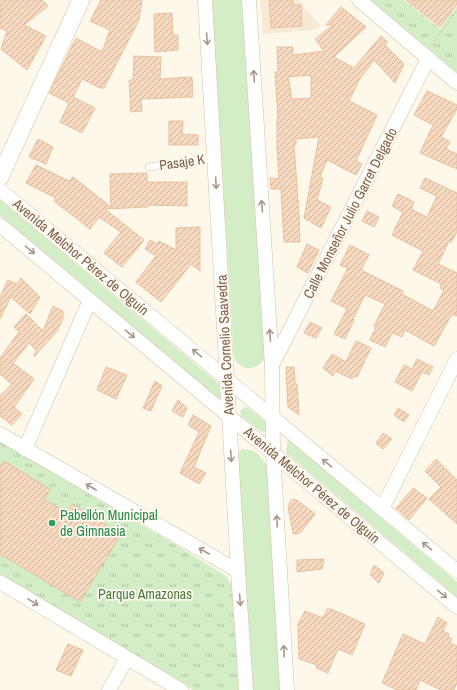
<svg xmlns="http://www.w3.org/2000/svg" width="457" height="690" font-family="'Archivo Narrow',sans-serif">
<style>
.residential{fill:#f6ead7}
.grass{fill:#d3eec6}
.park{fill:url(#park-tufts)}
.building{fill:url(#building-hatch);stroke:#e9c19e;fill-rule:evenodd}
.lines{fill:none;stroke-linecap:round;stroke-linejoin:round}
.service-casing{stroke:#d2c0ad;stroke-width:8}
.minor-casing{stroke:#d2c0ad;stroke-width:15}
.tertiary-casing{stroke:#d2c0ad;stroke-width:18}
.path{stroke:#dcbca1;stroke-width:2;stroke-dasharray:1 3;stroke-linecap:butt}
.service{stroke:#fff;stroke-width:7}
.minor{stroke:#fff;stroke-width:14}
.tertiary{stroke:#fff;stroke-width:17}
.oneway{stroke:#aa9789}
.leisure-dot{fill:#2e9e5b;stroke:#fffbf1;stroke-width:1.5}
.labels{text-anchor:middle;dominant-baseline:central;stroke-width:3.5;stroke-linejoin:round;paint-order:stroke}
.street-label{font-size:14px;fill:#7c5f4a;stroke:#fffbf1}
.leisure-label{font-size:14px;fill:#27864d;stroke:#fffbf1;text-anchor:start}
.park-label{font-size:14px;fill:#4c7c3e;stroke:#fffbf1}
</style>
<defs>
<pattern id="park-tufts" width="24" height="20" patternUnits="userSpaceOnUse"><rect width="24" height="20" fill="#d3eec6"/><path d="M3 7l-1-3M5 7V3M7 7l1-3M15 17l-1-3M17 17v-4M19 17l1-3" fill="none" stroke="#b0c4a3"/></pattern>
<pattern id="building-hatch" width="6" height="6" patternUnits="userSpaceOnUse"><rect width="6" height="6" fill="#f6d9bf"/><path d="M-1 1l2-2M0 6l6-6M5 7l2-2" fill="none" stroke="#ccb39d"/></pattern>
</defs>
<rect width="100%" height="100%" fill="#fef8ea"/>
<path class="residential" d="M260 0H298L321 26 315 30 263 34Z"/>
<g class="grass">
<path d="M211 0H242L265 358C257 371 242 372 234 358Z"/>
<path d="M0 200 219 384 222 390V397L216 399 0 215Z"/>
<path d="M244 407 248 408 267 423V431L264 432 260 431 241 416 240 411Z"/>
<path d="M288 439 457 582V597L286 453Z"/>
<path d="M242 449C256 449 259 455 267 465L281 690H251L236 457Z"/>
</g>
<g class="park">
<path d="M370 0H404L440 29 457 6V73Z"/>
<path d="M0 442 176 545 226 576 233 587 239 690H193L0 575Z"/>
</g>
<g class="building">
<path d="M0 0H42L48 6 24 25 46 36 27 70 1 49 7 31 0 28Z"/>
<path d="M101 0H142L139 20 104 88H100L82 79 73 97 95 108 82 133 60 122 69 103 49 93 76 38 102 52 110 30 90 21Z"/>
<path d="M269 0H293V5H301L302 26 271 28Z"/>
<path d="M406 0H457V4L440 27Z"/>
<path d="M341 7 366 27 334 57 354 68 381 36 388 42 385 45 404 64 395 83 374 60 359 80 349 101 377 115 356 161 362 164 356 175 327 160 320 177 323 178 317 200 331 207 321 228 304 218 319 137 296 139V144H294L299 215 300 242H284L281 189H271L270 178 279 179 277 148V119H278L275 72H278L277 47H293V55L324 51 315 39 333 25H326ZM311 75V98L292 99 288 77Z"/>
<path d="M172 13 173 35H178V50L155 52 154 14Z"/>
<path d="M134 56 161 57 160 79 192 77 193 97 141 99 142 111 131 112 129 80H133Z"/>
<path d="M427 91 457 105V109L441 137 450 142 446 149 457 154V169L420 153 433 125 414 115Z"/>
<path d="M169 121H183L182 134 198 135V145H169Z"/>
<path d="M38 139 53 147 46 164 29 157Z"/>
<path d="M36 165 69 181 73 177 111 207 110 174 147 173V182H187V206L148 205V207L105 209 144 240 122 267 104 253 121 232 99 217 90 229 54 201 56 198 26 183Z"/>
<path d="M425 178 457 193V232L451 242 449 241 438 264 457 273V316L452 314 434 346 405 330 402 337 392 333 385 347 370 340 376 327 374 326 385 304 365 295 353 319 354 320 345 339 334 334 347 309 331 301 348 268 340 265 350 245 369 255 361 270 403 291 402 294 433 311 444 290 440 288 441 284 413 270 423 251 392 235 403 212 392 206 398 194 414 202 411 209 427 217 437 196 420 188Z"/>
<path d="M367 211 379 217 374 227 362 221Z"/>
<path d="M200 227V271L191 264 161 302 136 282 156 256 145 249 150 240 157 244 159 241 176 250V228Z"/>
<path d="M307 244 319 250 308 273 297 267Z"/>
<path d="M21 278 40 297 30 314 11 297 0 319V297L8 280 17 284Z"/>
<path d="M53 306 63 311V319L57 331 34 357 36 350 29 343 13 363 34 379 14 407 22 414 12 425 0 416V396L12 384 0 374V358L19 332 14 327 26 314 43 331Z"/>
<path d="M310 322 322 328 316 338 304 333Z"/>
<path d="M356 341 371 348 357 377 354 376 352 379 335 371 333 376 323 368 332 354 346 362Z"/>
<path d="M417 359 433 367 429 375 422 372 412 391 395 382 404 365 412 369Z"/>
<path d="M106 367 127 375 116 399 97 390Z"/>
<path d="M286 367H294L295 384H297L299 415 288 407Z"/>
<path d="M155 381 162 386 151 411 143 408Z"/>
<path d="M178 400 187 408 183 417 172 411Z"/>
<path d="M398 408 409 415 404 422 395 416V413Z"/>
<path d="M193 415 211 426 194 467 206 473 199 484 180 473 199 432 188 425Z"/>
<path d="M383 433 392 439 383 449 376 443Z"/>
<path d="M436 459 457 480V524L429 499 441 487 425 471Z"/>
<path d="M4 461 50 489 44 499 67 513 72 504 121 534 80 602 0 554V467Z"/>
<path d="M413 488 427 498 409 520 396 508Z"/>
<path d="M293 499 297 500 315 514 300 533 293 534 288 507 290 502Z"/>
<path d="M324 559 322 569 297 572V560Z"/>
<path d="M374 565 384 573 379 583 370 575Z"/>
<path d="M327 609H331L365 624 352 655 338 649 328 673 316 668 317 665 299 659 298 624 305 611 323 618Z"/>
<path d="M438 617 447 623 443 631 449 634 448 637 452 639 450 643 457 646V683L454 690H441L420 680 416 690H397L382 683 403 634 425 644Z"/>
<path d="M68 644 83 650 71 676 56 670Z"/>
</g>
<g class="lines">
<defs>
<path id="service" d="M149 167 215 158"/>
<g id="minor">
<path d="M205 0 238 571 246 690"/>
<path d="M249 0 272 366 273 452 287 690"/>
<path d="M359 0 457 83"/>
<path d="M0 190 457 571"/>
<path d="M0 225C152 353 305 479 457 607"/>
<path d="M272 365 428 59"/>
<path d="M0 434 238 571"/>
<path d="M25 449 90 300"/>
<path d="M382 509 457 359"/>
<path d="M0 582 181 690"/>
<path d="M109 690 127 658"/>
</g>
<path id="tertiary" d="M0 177 81 0"/>
</defs>
<use href="#service" class="service-casing"/>
<use href="#minor" class="minor-casing"/>
<use href="#tertiary" class="tertiary-casing"/>
<path class="path" d="M432 45 457 10"/>
<use href="#service" class="service"/>
<use href="#minor" class="minor"/>
<use href="#tertiary" class="tertiary"/>
</g>
<defs><path id="oneway-shaft" d="M-6 0H5M1.5-3L5.5 0L1.5 3" fill="none" stroke-width="1.6" stroke-linecap="round" stroke-linejoin="round"/></defs>
<g class="oneway">
<use href="#oneway-shaft" transform="translate(207 39) rotate(86)"/>
<use href="#oneway-shaft" transform="translate(254 76) rotate(-94)"/>
<use href="#oneway-shaft" transform="translate(216 183) rotate(87)"/>
<use href="#oneway-shaft" transform="translate(262 206) rotate(-94)"/>
<use href="#oneway-shaft" transform="translate(30 250) rotate(40)"/>
<use href="#oneway-shaft" transform="translate(130 334) rotate(40)"/>
<use href="#oneway-shaft" transform="translate(270 335) rotate(-94)"/>
<use href="#oneway-shaft" transform="translate(197 353) rotate(-140)"/>
<use href="#oneway-shaft" transform="translate(231 456) rotate(87)"/>
<use href="#oneway-shaft" transform="translate(327 463) rotate(-140)"/>
<use href="#oneway-shaft" transform="translate(91 487) rotate(-150)"/>
<use href="#oneway-shaft" transform="translate(277 521) rotate(-93)"/>
<use href="#oneway-shaft" transform="translate(427 546) rotate(-140)"/>
<use href="#oneway-shaft" transform="translate(204 551) rotate(-150)"/>
<use href="#oneway-shaft" transform="translate(442 594) rotate(40)"/>
<use href="#oneway-shaft" transform="translate(240 600) rotate(86)"/>
<use href="#oneway-shaft" transform="translate(33 602) rotate(31)"/>
<use href="#oneway-shaft" transform="translate(284 651) rotate(-93)"/>
</g>
<circle class="leisure-dot" cx="52" cy="523" r="4"/>
<g class="labels">
<g class="street-label">
<text transform="translate(182 162) rotate(-8)">Pasaje K</text>
<text transform="translate(350 213) rotate(-63)">Calle Monseñor Julio Garret Delgado</text>
<text transform="translate(81 257) rotate(40)">Avenida Melchor Pérez de Olguín</text>
<text transform="translate(225 345) rotate(-93)">Avenida Cornelio Saavedra</text>
<text transform="translate(312 485) rotate(40)">Avenida Melchor Pérez de Olguín</text>
</g>
<g class="leisure-label">
<text x="60" y="515">Pabellón Municipal<tspan x="60" dy="16">de Gimnasia</tspan></text>
</g>
<g class="park-label">
<text x="145" y="594">Parque Amazonas</text>
</g>
</g>
</svg>
